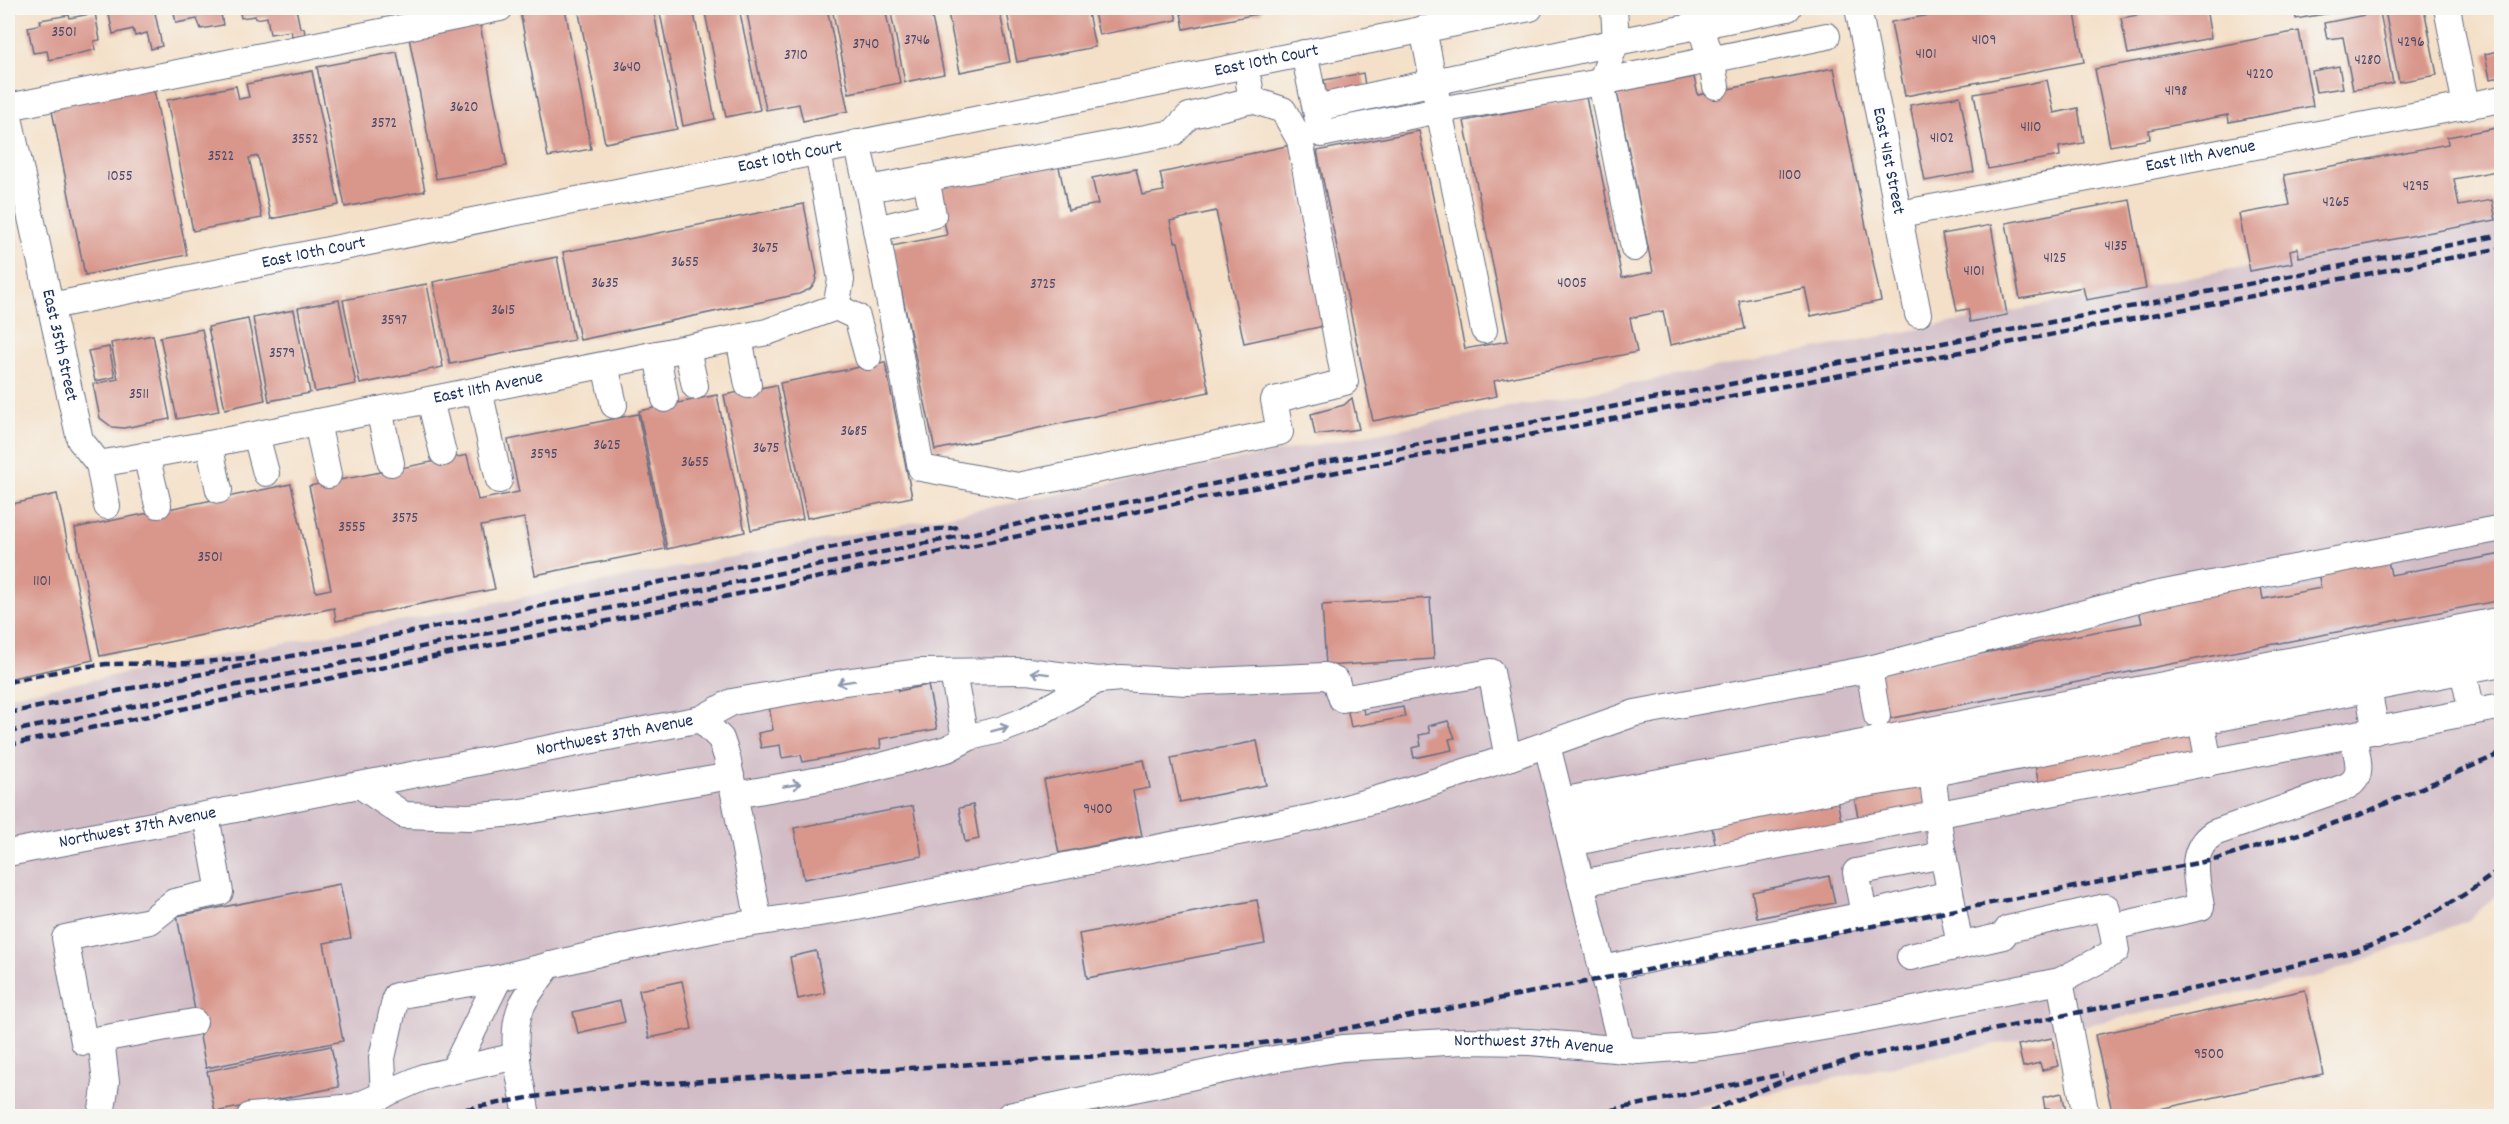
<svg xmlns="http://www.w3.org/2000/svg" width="2509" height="1124" font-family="Dekko,sans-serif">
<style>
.industrial{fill:#d2bdc6}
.building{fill:#d9978c}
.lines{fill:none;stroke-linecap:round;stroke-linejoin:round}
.minor-casing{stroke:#676d83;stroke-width:28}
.minor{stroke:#fff;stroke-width:26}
.rail{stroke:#1b2f5e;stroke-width:4.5;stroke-dasharray:9 4.5;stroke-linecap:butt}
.oneway{stroke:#8d97ae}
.labels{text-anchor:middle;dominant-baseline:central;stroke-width:4.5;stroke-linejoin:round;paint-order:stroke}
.number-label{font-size:15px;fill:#4a496a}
.street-label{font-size:18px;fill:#1b2f5e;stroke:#f6f6f2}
</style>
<rect width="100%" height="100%" fill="#f6f6f2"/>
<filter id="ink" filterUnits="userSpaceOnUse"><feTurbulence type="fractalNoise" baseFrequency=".0167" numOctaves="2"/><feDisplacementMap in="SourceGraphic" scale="12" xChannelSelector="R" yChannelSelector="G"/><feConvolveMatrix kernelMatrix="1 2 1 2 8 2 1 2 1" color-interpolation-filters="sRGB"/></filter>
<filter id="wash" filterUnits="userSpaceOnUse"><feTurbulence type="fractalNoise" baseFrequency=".008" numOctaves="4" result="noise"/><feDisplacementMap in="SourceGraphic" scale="24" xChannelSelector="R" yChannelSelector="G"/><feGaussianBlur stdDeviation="1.35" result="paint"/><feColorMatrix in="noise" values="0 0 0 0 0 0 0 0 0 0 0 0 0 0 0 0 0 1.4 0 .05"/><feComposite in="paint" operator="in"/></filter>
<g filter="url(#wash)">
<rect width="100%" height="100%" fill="#f4e0c8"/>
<path class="industrial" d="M2501 217V891L2469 920 2324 975 1655 1116H8V696Z"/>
<g id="blocks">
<g class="building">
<path d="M118 8H154L162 46 151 49 147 33 135 36 133 29 113 34 108 10Z"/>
<path d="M173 8H220L223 25 201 29 197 19 176 23Z"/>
<path d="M239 8H296L300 28H304L305 34 292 36 291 31 270 34 267 17 256 19 255 16 241 18Z"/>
<path d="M543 8H565L591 149 548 157 520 12Z"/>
<path d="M578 8H653L677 129 605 143Z"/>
<path d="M659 8H693L715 119 683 126Z"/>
<path d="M704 8H739L760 110 726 117Z"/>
<path d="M746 8H827L848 111 803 121 799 104 766 110Z"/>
<path d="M832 8H885L900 83 849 93Z"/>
<path d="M890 8H930L944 74 905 82Z"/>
<path d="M947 8H999L1010 62 960 72Z"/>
<path d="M1006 8H1087L1095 47 1017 62Z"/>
<path d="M1093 8H1174L1177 20 1099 35Z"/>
<path d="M1180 8H1261L1262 13 1184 29Z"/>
<path d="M1968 8H2074L2084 62 1905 96 1891 22Z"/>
<path d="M2148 8H2206L2211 38 2128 54 2121 18 2149 13Z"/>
<path d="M2294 8H2353V9L2296 19Z"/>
<path d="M2404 8H2424L2437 75 2399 82 2385 11Z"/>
<path d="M2380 12 2393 83 2353 90 2343 37 2327 39 2324 23Z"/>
<path d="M95 13 100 40 94 41 95 50 49 60 47 51 33 53 28 27 41 24 40 20 69 15 70 18Z"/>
<path d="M479 19 507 166 436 179 408 32Z"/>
<path d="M2299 31 2313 106 2229 122 2228 115 2149 130 2150 139 2110 146 2095 69Z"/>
<path d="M2502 50V77L2490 79 2485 54Z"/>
<path d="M397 52 425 191 345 207 317 67Z"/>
<path d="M2339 66 2343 88 2316 92 2312 71Z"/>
<path d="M1834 68 1881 301 1811 316 1805 288 1739 301 1745 329 1670 345 1663 311 1630 318 1637 352 1494 381 1497 396 1373 421 1317 151 1419 131 1465 349 1508 341 1464 121 1586 97 1622 278 1653 272 1617 92 1694 77 1698 95Z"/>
<path d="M312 71 339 205 271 219 258 156 249 158 262 218 193 231 167 100 236 86 239 99 249 97 246 84Z"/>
<path d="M1363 73 1366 92 1327 100 1324 80Z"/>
<path d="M2047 80 2054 113 2078 108 2084 143 2059 147 2060 156 1988 169 1974 94Z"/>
<path d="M153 85 187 255 85 275 51 106Z"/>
<path d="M1960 96 1974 172 1925 181 1910 105Z"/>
<path d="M2502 127V170L2454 179 2459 206 2492 200 2496 220 2299 257 2298 248 2290 250 2292 263 2250 271 2239 214 2290 205 2284 175 2448 144 2447 137Z"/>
<path d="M1291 145 1329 325 1244 343 1216 211 1170 221 1175 242H1178L1209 392 935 450 892 246 947 235 937 188 1058 162 1068 210 1098 204 1092 178 1136 169 1142 195 1164 191 1160 173Z"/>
<path d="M2130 200 2146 289 2086 300 2083 287 2020 299 2006 223Z"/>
<path d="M804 204 817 273 815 283 810 289 799 294 580 340 563 252Z"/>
<path d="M1991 225 2007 315 1970 322 1968 309 1957 311 1942 234Z"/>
<path d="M557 257 574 340 450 364 433 282Z"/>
<path d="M427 284 443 367 360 384 343 300Z"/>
<path d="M339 300 356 384 315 392 298 308Z"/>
<path d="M294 310 310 393 269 401 253 318Z"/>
<path d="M248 319 265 400 225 409 208 327Z"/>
<path d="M202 329 219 411 177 419 160 337Z"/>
<path d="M153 335 170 419 124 428 112 427 100 418 93 384 118 379 111 343Z"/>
<path d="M109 347 115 377 95 381 88 351Z"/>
<path d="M885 362 912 497 807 518 780 383Z"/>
<path d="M776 385 803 519 751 530 724 395Z"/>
<path d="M717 395 745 532 667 549 639 411Z"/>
<path d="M1352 398 1359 429 1315 435 1311 414 1344 405Z"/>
<path d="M638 414 665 549 535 575 524 518 481 526 495 589 336 621 334 608 100 656 75 528 291 484 316 592 331 589 309 486 467 455 478 500 519 492 508 440Z"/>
<path d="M57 494 93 660 8 679V505Z"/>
<path d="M2502 554V600L1882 720 1873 674 2142 623 2138 605 2260 582 2263 599 2321 588 2318 573 2387 556 2391 575Z"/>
<path d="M1430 598 1434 659 1326 666 1322 605Z"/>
<path d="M897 683 898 691 928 685 937 729 880 739 881 748 803 762 801 755 782 758 780 745 761 748 758 733 773 730 769 706Z"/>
<path d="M1362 704 1364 714 1403 707 1405 717 1351 727 1347 707Z"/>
<path d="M1448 721 1455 738 1449 739 1452 750 1414 758 1412 748 1421 746 1419 735 1430 733 1428 726Z"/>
<path d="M2193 728 2199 762 2040 792 2034 758Z"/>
<path d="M1257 741 1266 785 1180 802 1171 758Z"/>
<path d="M1144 760 1150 788 1133 791 1142 836 1059 853 1044 780Z"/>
<path d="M1921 778 1928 813 1860 827 1853 792Z"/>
<path d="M1836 794 1843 831 1717 854 1710 816Z"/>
<path d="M973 805 979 839 965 842 959 808Z"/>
<path d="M913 806 922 856 804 879 794 828Z"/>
<path d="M1829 876 1835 903 1757 918 1752 892Z"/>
<path d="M340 884 351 938 324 943 343 1041 206 1068 177 916Z"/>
<path d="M1257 900 1265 944 1087 978 1079 934Z"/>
<path d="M816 951 825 993 798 999 790 957Z"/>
<path d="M682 981 692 1029 649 1038 639 990Z"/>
<path d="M2305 990 2323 1074 2127 1116H2113L2095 1035Z"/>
<path d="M620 1001 625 1022 578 1033 573 1012Z"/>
<path d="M2052 1038 2058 1066 2042 1070 2040 1063 2023 1067 2018 1045Z"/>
<path d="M331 1046 339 1087 215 1112 207 1071Z"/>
<path d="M2062 1093 2067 1116H2053L2049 1108 2045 1109 2043 1097Z"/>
</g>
</g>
</g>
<g filter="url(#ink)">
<use href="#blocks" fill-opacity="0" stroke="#676d83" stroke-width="1.5"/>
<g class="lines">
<defs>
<g id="minor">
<path d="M1614 8 1616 42 1601 82 1634 248"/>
<path d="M1694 8 1711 58 1716 86"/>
<path id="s1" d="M1858 8 1918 314"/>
<path d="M2447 8 2466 106"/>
<path d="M1304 53 1321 134 1439 110 1423 29"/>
<path d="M8 107 500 8"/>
<path d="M1316 108 1616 42 1788 8"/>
<path id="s2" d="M8 113 80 440 99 464 209 444 767 332 836 307 841 280 818 151"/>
<path d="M857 143 868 189 1173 133 1189 116 1252 100 1249 83"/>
<path d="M868 189 876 229 933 215 926 178"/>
<path id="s3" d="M1900 214 2502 99"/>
<path d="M876 229 921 468 1018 486 1280 432 1274 400 1345 382 1300 140 1283 110 1252 100"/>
<path id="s4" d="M51 306 1530 8"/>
<path d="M836 307 857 317 868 357"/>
<path d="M1484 330 1439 110 1601 82 1827 36"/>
<path d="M739 338 748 385"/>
<path d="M687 349 695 386"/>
<path d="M657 354 665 399"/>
<path d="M605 365 614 405"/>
<path d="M479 390 499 480"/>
<path d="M430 400 443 453"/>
<path d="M379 410 391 463"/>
<path d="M317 422 328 475"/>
<path d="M256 435 266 473"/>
<path d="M209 444 219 490"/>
<path d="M146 455 158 505"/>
<path d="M99 464 107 506"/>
<path d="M1869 669 1877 716"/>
<path d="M2463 670 2472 712"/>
<path d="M953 673 965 738"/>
<path d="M2368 689 2376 731"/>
<path d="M701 719 732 702 844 682 921 672 1027 671 1098 680 1121 678 1187 682 1325 676 1336 681 1342 699 1491 672 1508 758"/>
<path d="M2201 721 2209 763"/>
<path d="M1547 745 1622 1050"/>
<path d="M1930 758 1941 843 1960 946"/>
<path d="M361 786 404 815 469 817 515 813 731 776"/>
<path d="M735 795 842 776 947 749 970 737 1003 729 1024 721 1098 680"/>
<path d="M1561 801 2502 620"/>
<path d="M1566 821 2502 641"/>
<path d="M1571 843 1847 787 1933 773 2502 663"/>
<path id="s5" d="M8 853 701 719 721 739 727 757 759 922"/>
<path d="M1581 883 2502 706"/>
<path d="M1864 915 1856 872 1943 855"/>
<path d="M1910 957 2003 936 2008 929 2106 907 2112 927"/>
<path d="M1602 969 1864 915 1949 894"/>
<path d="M2060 981 2086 1116"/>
<path d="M101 1039 194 1022"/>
<path d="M454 1069 499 978"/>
<path d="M384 1095 382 1058 396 996 499 978 612 950 721 928 852 908 1314 817 1406 791 1508 758 1635 713 1869 669 2154 595 2502 528"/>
<path d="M101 1116 106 1082 101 1039 84 1042 65 938 150 921 174 902 220 892 206 816"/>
<path d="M250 1116 355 1107 424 1077 517 1056"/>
<path d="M527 1116C522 1082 507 1038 522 1005 529 991 540 978 549 965"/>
<path id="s6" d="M1009 1116 1268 1060 1343 1048 1464 1041 1530 1042 1639 1051 1714 1045 1853 1022 2060 981 2116 951 2112 927 2201 907C2197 880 2187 851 2214 833L2345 787C2367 778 2356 754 2353 735"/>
</g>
</defs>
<use href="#minor" class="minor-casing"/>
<use href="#minor" class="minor"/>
<g class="rail">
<path d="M8 682 74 668 106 664 194 663 254 657"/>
<path d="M8 713 908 532 961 527"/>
<path d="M8 732 1218 483 2502 235"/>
<path d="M8 745 1217 495 2502 248"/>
<path d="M1710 1111 1783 1081 1855 1058 2207 986 2355 951 2396 936 2470 891 2502 868"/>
<path d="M426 1116 533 1097 609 1087 1132 1054 1256 1044 1297 1038 2218 859 2357 816 2502 753"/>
<path d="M1584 1116 1783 1074"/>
</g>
</g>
<defs><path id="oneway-shaft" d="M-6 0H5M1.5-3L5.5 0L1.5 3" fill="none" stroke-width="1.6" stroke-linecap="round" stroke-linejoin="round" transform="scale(1.5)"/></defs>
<g class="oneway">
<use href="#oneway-shaft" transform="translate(1040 673) rotate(-173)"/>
<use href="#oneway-shaft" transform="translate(846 682) rotate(171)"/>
<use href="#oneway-shaft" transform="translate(1000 729) rotate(-15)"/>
<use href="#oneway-shaft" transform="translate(792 785) rotate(-10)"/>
</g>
</g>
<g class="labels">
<g class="number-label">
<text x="64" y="33">3501</text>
<text x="917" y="41">3746</text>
<text x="1984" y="41">4109</text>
<text x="2411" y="43">4296</text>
<text x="866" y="45">3740</text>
<text x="1926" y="55">4101</text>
<text x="796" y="56">3710</text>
<text x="2368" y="61">4280</text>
<text x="627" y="68">3640</text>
<text x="2260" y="75">4220</text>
<text x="2176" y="92">4198</text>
<text x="464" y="108">3620</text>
<text x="384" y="124">3572</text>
<text x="2031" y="128">4110</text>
<text x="1942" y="139">4102</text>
<text x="305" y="140">3552</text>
<text x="221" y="157">3522</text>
<text x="1790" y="176">1100</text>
<text x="120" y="177">1055</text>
<text x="2416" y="187">4295</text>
<text x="2336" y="203">4265</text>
<text x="2116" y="247">4135</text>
<text x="765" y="249">3675</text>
<text x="2055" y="259">4125</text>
<text x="685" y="263">3655</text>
<text x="1974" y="272">4101</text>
<text x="605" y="284">3635</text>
<text x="1572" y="284">4005</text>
<text x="1043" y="285">3725</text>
<text x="503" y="311">3615</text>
<text x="394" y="321">3597</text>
<text x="282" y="354">3579</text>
<text x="139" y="395">3511</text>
<text x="854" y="432">3685</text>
<text x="607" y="446">3625</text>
<text x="766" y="449">3675</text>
<text x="544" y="455">3595</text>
<text x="695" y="463">3655</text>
<text x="405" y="519">3575</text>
<text x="352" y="528">3555</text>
<text x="210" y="558">3501</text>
<text x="42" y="582">1101</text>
<text x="1098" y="810">9400</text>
<text x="2209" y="1055">9500</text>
</g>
<g class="street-label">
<text stroke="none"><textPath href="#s4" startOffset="1240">East 10th Court</textPath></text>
<text stroke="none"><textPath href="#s3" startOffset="306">East 11th Avenue</textPath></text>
<text stroke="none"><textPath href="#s4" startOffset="754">East 10th Court</textPath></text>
<text stroke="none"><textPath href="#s1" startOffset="156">East 41st Street</textPath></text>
<text stroke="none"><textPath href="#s4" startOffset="268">East 10th Court</textPath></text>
<text stroke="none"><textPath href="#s2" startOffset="238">East 35th Street</textPath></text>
<text stroke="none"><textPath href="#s2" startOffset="762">East 11th Avenue</textPath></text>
<text stroke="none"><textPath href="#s5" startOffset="618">Northwest 37th Avenue</textPath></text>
<text stroke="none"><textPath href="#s5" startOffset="132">Northwest 37th Avenue</textPath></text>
<text stroke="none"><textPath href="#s6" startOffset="532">Northwest 37th Avenue</textPath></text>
</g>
</g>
<rect width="2509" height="1124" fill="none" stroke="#f6f6f2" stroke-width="30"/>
</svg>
